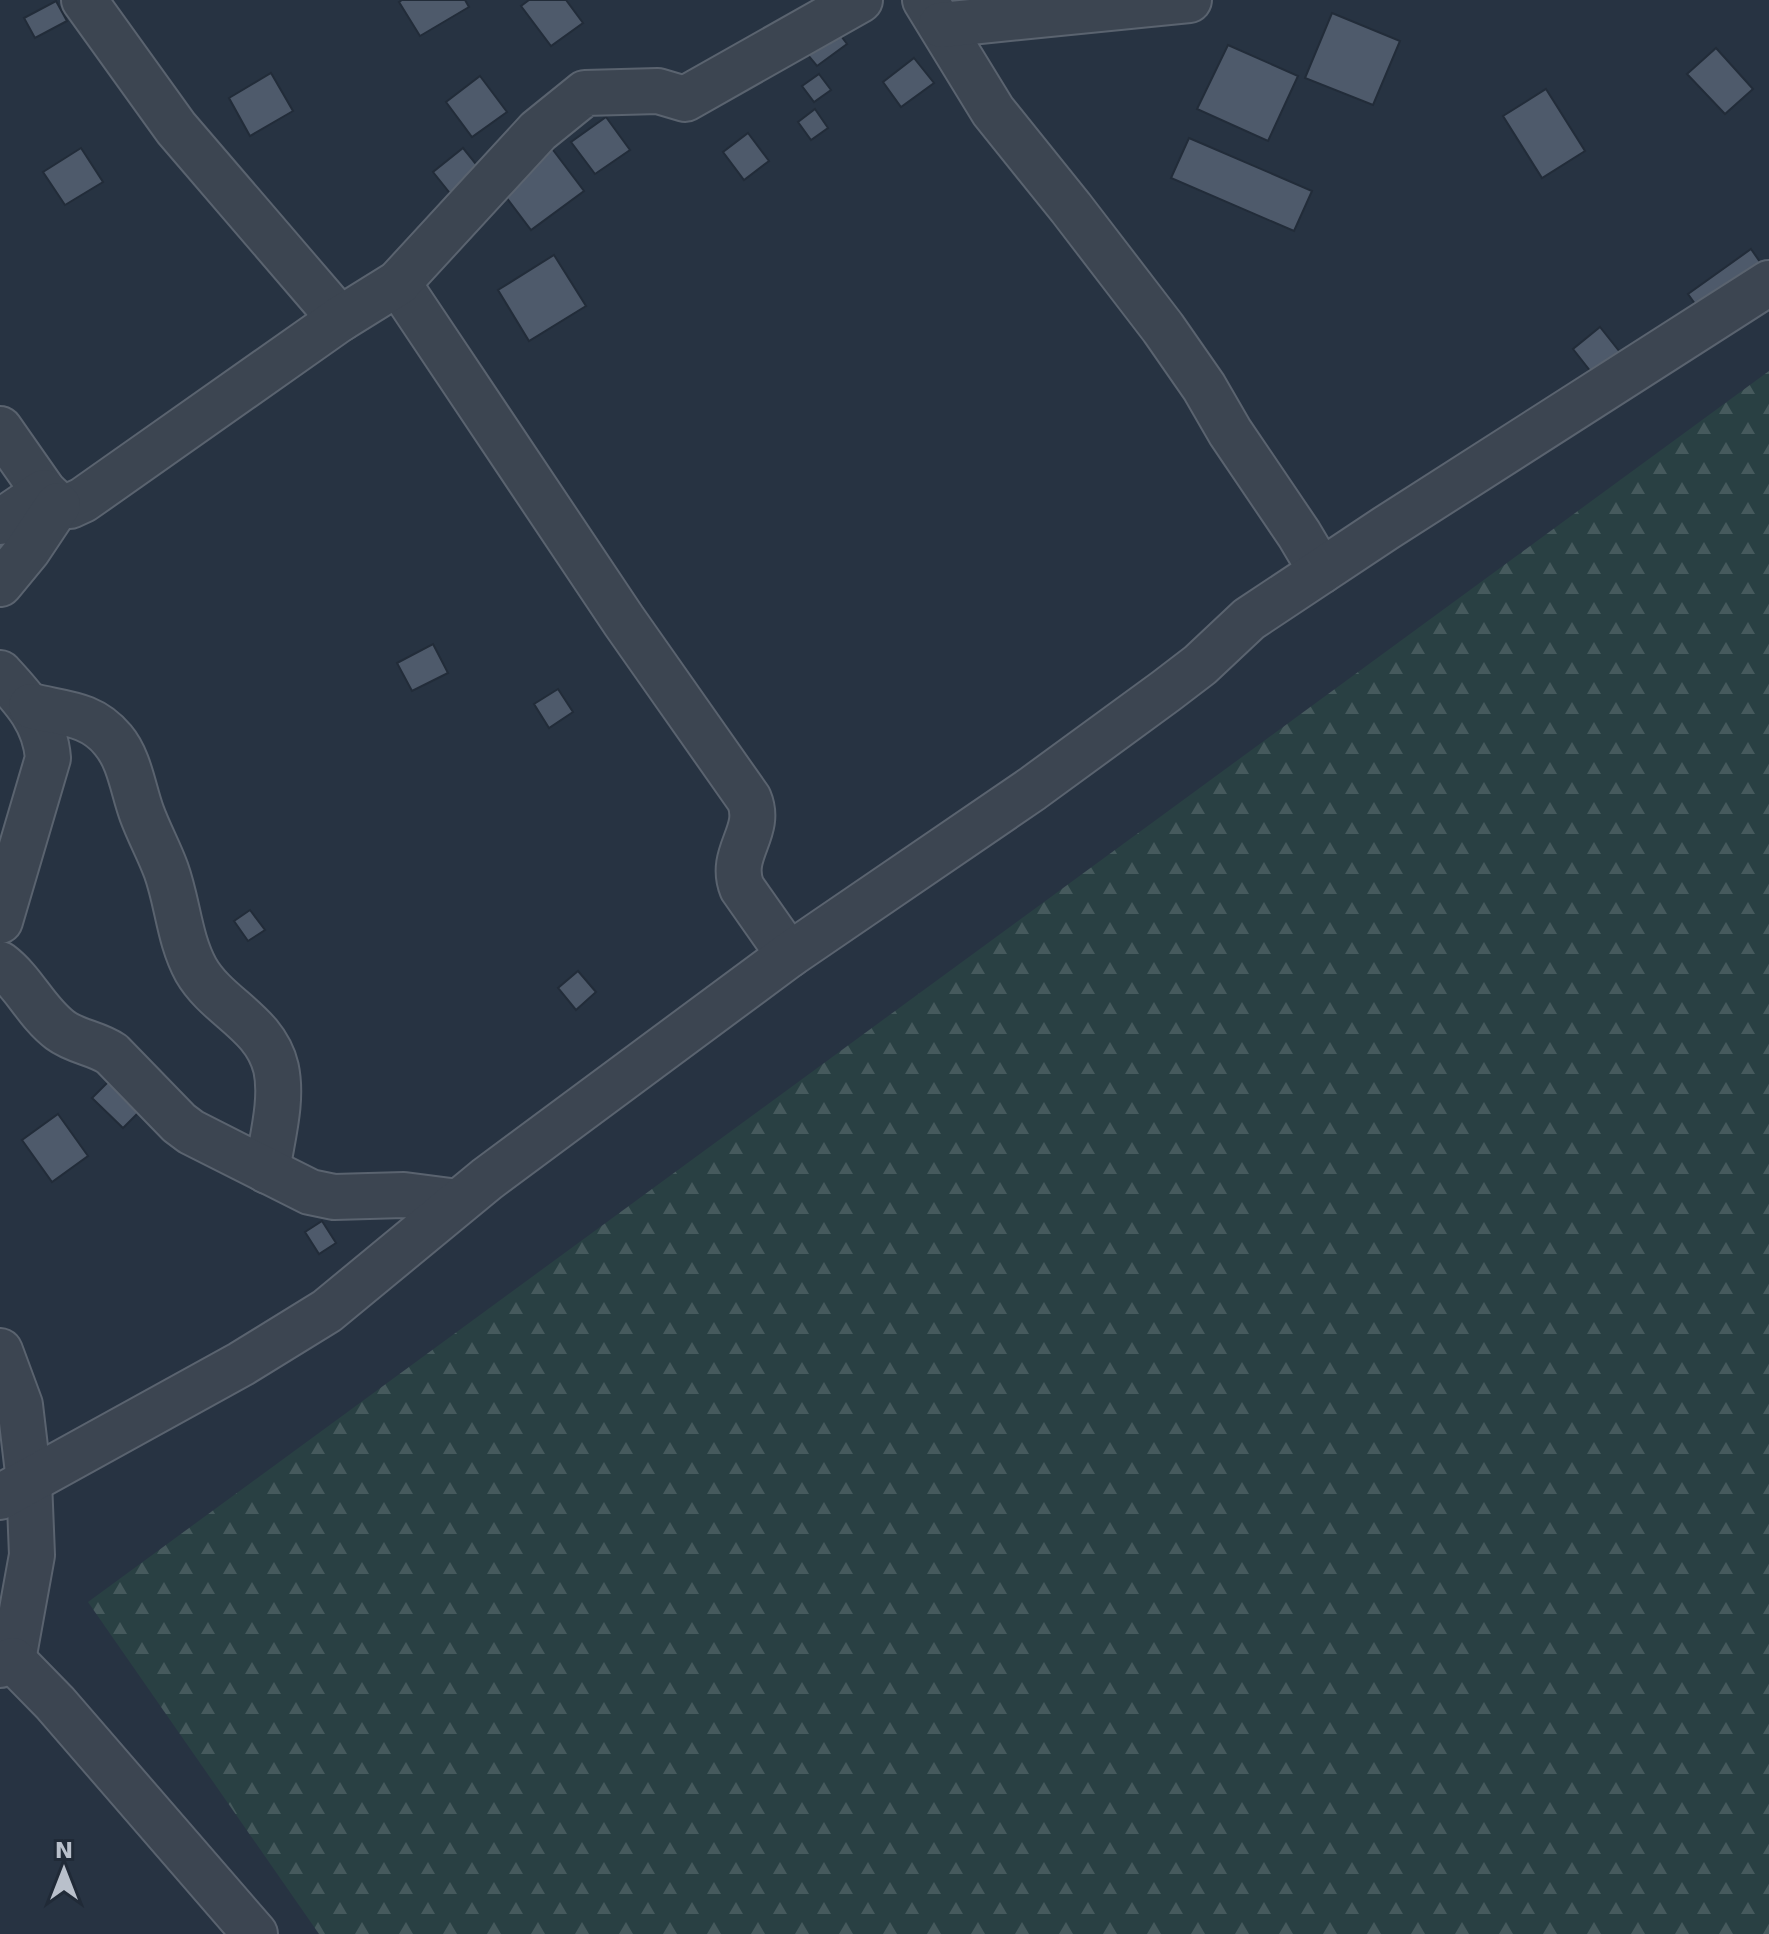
<svg xmlns="http://www.w3.org/2000/svg" width="1769" height="1934" font-family="'DejaVu Sans',sans-serif">
<style>
.forest{fill:url(#forest-firs)}
.building{fill:#4e5a6b;stroke:#222c39;stroke-width:2}
.lines{fill:none;stroke-linecap:round;stroke-linejoin:round}
.minor-casing{stroke:#5a636f;stroke-width:48}
.minor{stroke:#3c4551;stroke-width:44}
</style>
<defs>
<pattern id="forest-firs" width="22" height="20" patternUnits="userSpaceOnUse" patternTransform="scale(2)"><rect width="22" height="20" fill="#294043"/><path d="M5 1l3.5 6h-7zM16 11l3.5 6h-7z" fill="#465a5d"/></pattern>
</defs>
<rect width="100%" height="100%" fill="#273342"/>
<path class="forest" d="M1769 371V1934H319L88 1602Z"/>
<g class="building">
<path d="M402 0H465L469 7 420 36 399 2Z"/>
<path d="M529 0H566L583 23 551 46 521 6Z"/>
<path d="M56 1 67 21 35 38 24 18Z"/>
<path d="M1332 13 1400 41 1373 105 1305 78Z"/>
<path d="M833 25 847 44 817 66 802 48Z"/>
<path d="M1228 45 1298 76 1268 141 1197 109Z"/>
<path d="M1716 48 1753 89 1725 114 1687 74Z"/>
<path d="M914 58 934 83 901 107 883 82Z"/>
<path d="M271 73 293 111 250 136 229 98Z"/>
<path d="M819 74 831 90 814 102 802 86Z"/>
<path d="M480 76 507 112 472 137 446 102Z"/>
<path d="M1546 89 1585 151 1542 178 1503 116Z"/>
<path d="M815 109 828 128 811 140 798 122Z"/>
<path d="M606 117 630 150 595 174 571 142Z"/>
<path d="M748 133 769 161 744 180 723 152Z"/>
<path d="M1189 138 1312 191 1294 231 1171 178Z"/>
<path d="M550 146 584 191 531 230 497 185Z"/>
<path d="M81 148 103 182 65 205 43 172Z"/>
<path d="M463 148 488 179 457 202 433 172Z"/>
<path d="M1751 249 1769 275 1708 322 1688 294Z"/>
<path d="M554 255 586 306 529 341 498 290Z"/>
<path d="M1600 327 1623 356 1595 377 1573 349Z"/>
<path d="M433 644 448 673 412 691 397 663Z"/>
<path d="M558 689 573 712 549 728 534 704Z"/>
<path d="M250 910 265 930 248 941 234 921Z"/>
<path d="M578 971 596 992 576 1010 558 988Z"/>
<path d="M115 1075 145 1106 123 1128 92 1098Z"/>
<path d="M58 1114 88 1156 52 1182 22 1140Z"/>
<path d="M322 1221 336 1243 319 1254 305 1232Z"/>
</g>
<g class="lines">
<defs>
<g id="minor">
<path d="M84 0 176 128 340 319"/>
<path d="M925 0 993 111 1071 208 1163 328 1204 387 1230 432 1299 534 1321 571"/>
<path d="M941 25 1189 0"/>
<path d="M398 283 624 621 749 799C763 832 728 853 742 888L789 955"/>
<path d="M0 429 44 492 58 505 70 506 83 500 340 319 398 283 538 131 585 93 658 91 685 99 860 0"/>
<path d="M0 522 44 492"/>
<path d="M0 584 28 550 58 505"/>
<path d="M0 673C24 699 45 721 48 758L0 921"/>
<path d="M31 706C64 714 91 713 113 740 130 760 133 790 142 814 149 833 159 851 166 870 178 903 179 939 196 970 218 1008 265 1022 276 1068 283 1100 272 1138 267 1171"/>
<path d="M0 964C24 982 36 1012 60 1030 76 1042 96 1043 112 1054L179 1123 191 1132 310 1192 334 1197 404 1195 458 1202"/>
<path d="M0 1351 20 1405 29 1481 32 1555 13 1660"/>
<path d="M0 1497 241 1364 327 1311 487 1179 789 955 1032 789 1166 691 1200 665 1249 619 1386 528 1769 283"/>
<path d="M0 1665 13 1660 55 1703 255 1934"/>
</g>
</defs>
<use href="#minor" class="minor-casing"/>
<use href="#minor" class="minor"/>
</g>
<g transform="translate(64 1870)" stroke="#202a37" stroke-width="6" paint-order="stroke">
<path d="M0-6L14 30L0 20L-14 30Z" fill="#b9c0cb"/>
<text y="-12" font-size="22" font-weight="bold" text-anchor="middle" fill="#b9c0cb">N</text>
</g>
</svg>
